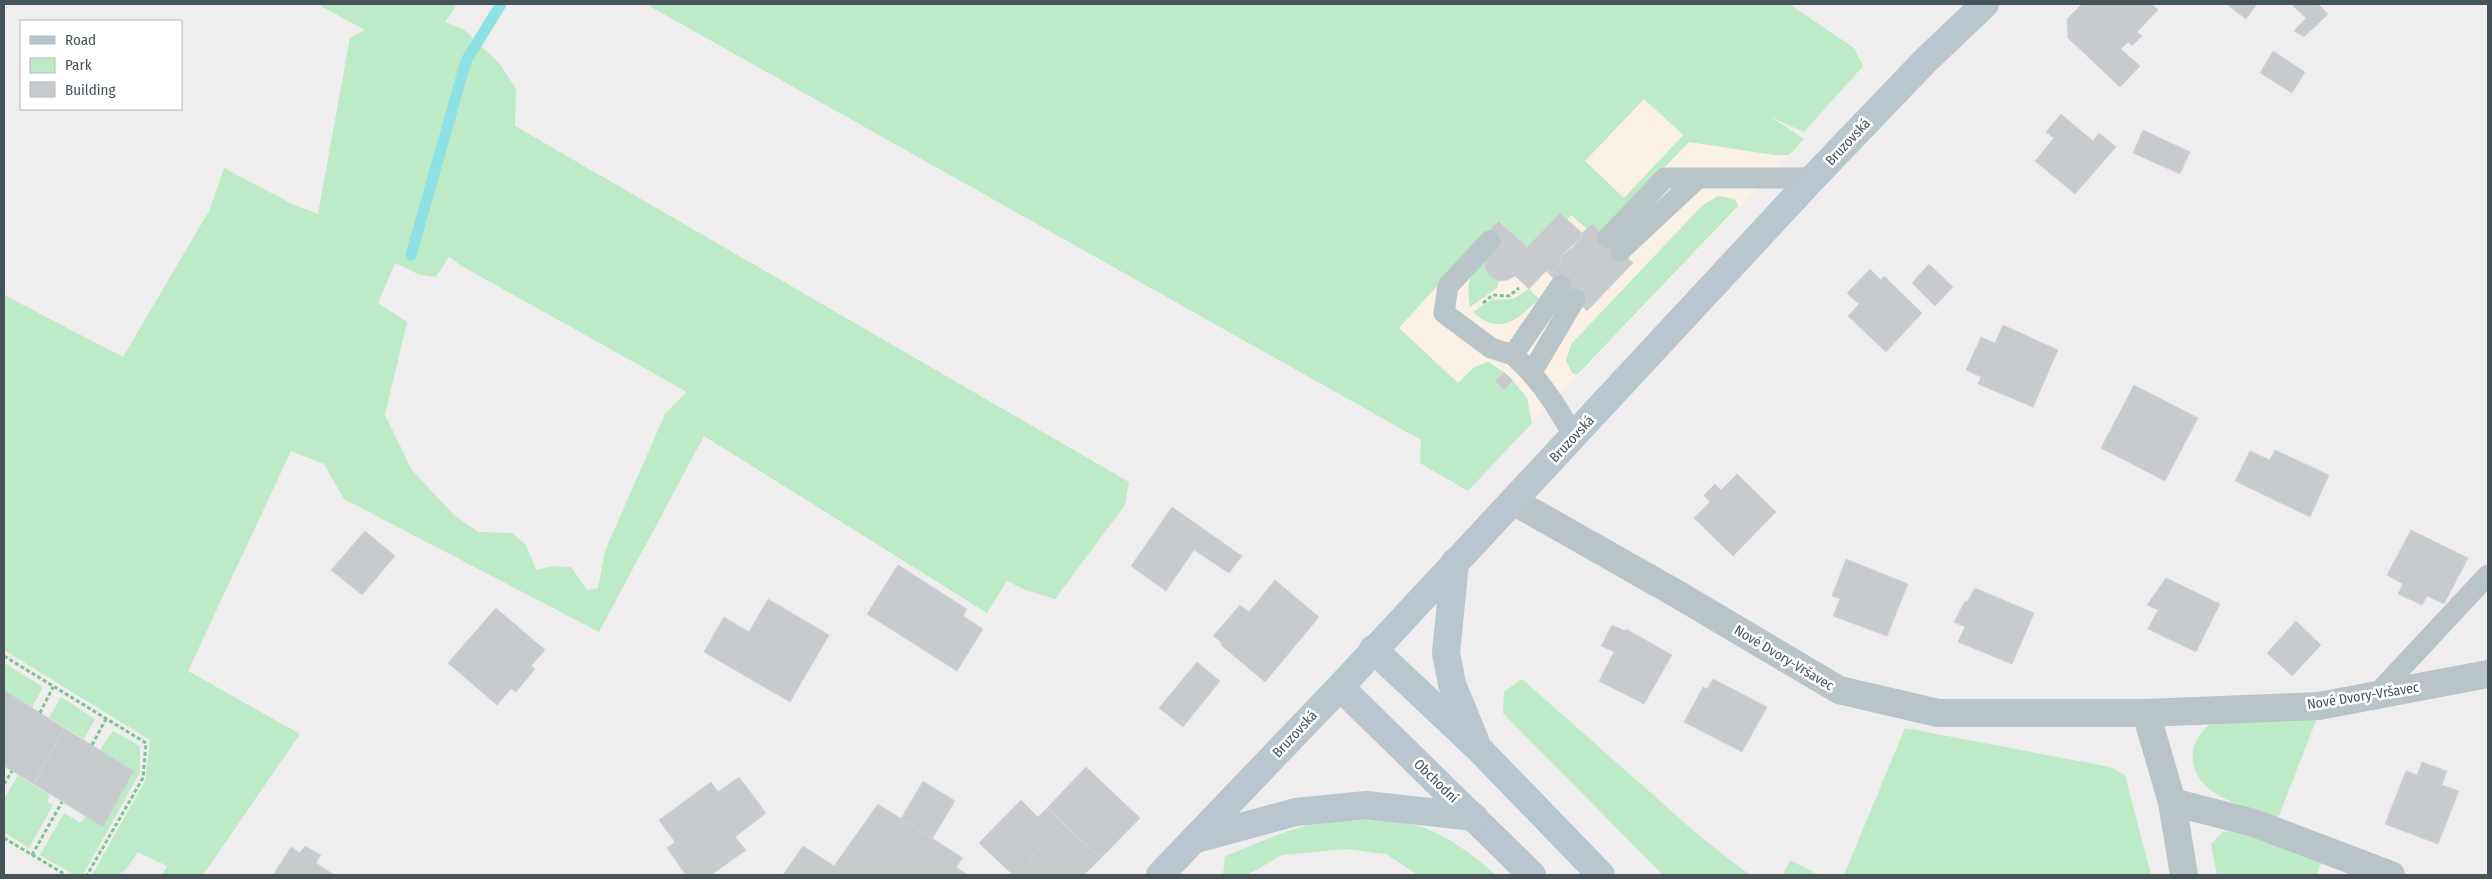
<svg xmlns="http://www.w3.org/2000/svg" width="2492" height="879" font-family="'Fira Sans Condensed',sans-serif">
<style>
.commercial{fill:#faf1e6}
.green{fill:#bdeac7;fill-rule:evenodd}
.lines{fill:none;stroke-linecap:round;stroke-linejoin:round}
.stream{stroke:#8ee1e4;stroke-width:11}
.building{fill:#c7cbce;stroke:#d1d4d8}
.path{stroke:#78c692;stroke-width:3;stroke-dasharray:4 2.5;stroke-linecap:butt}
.service{stroke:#b9c4c8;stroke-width:21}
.minor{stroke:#b9c4c8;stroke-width:28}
.secondary{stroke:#b9c6cd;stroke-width:28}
.labels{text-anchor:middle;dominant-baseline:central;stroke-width:5;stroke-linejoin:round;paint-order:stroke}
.street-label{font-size:14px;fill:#465358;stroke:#fff}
</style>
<rect width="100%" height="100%" fill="#efeded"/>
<path class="commercial" d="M1622 79 1789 155 1528 428 1380 336Z"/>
<g class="green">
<path d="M317 4H457L445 22 463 29 499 63 516 89 515 126 1129 482 1125 505 1055 599 1023 589 1007 581 987 613 704 436 599 632 344 499 324 464 291 451 188 671 300 734 203 875H162L167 866 138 852C120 878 124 875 92 875L145 781 150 740 4 650V295L123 357 209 211 224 168 292 204 318 214 350 38 365 30ZM449 257 460 265 687 392 665 414 605 551 598 588 587 590 571 567 554 566 536 570 526 545 512 533 478 532 454 515 412 470 385 415 407 322 378 303 395 263 420 275 436 277Z"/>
<path d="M646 4H1789L1854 48 1863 66 1804 132 1771 117 1804 139 1789 155H1774L1689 142 1601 233 1592 224 1587 229 1571 215 1567 220 1560 213 1527 247 1500 221 1493 225 1399 328 1458 383 1474 367 1488 362 1504 372V389L1513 381 1527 398 1532 423 1468 491 1420 463 1421 440ZM1644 99 1683 135 1624 198 1585 161Z"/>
<path d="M1718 196 1735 199 1738 206 1577 375 1572 373 1566 360 1572 343 1703 205Z"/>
<path d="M1485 259C1486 270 1489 275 1499 281L1497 288 1470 307C1467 285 1467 274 1485 259Z"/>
<path d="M1529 289 1539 299C1519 319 1498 337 1473 312L1495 297 1494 300 1513 299Z"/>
<path d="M4 663 43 687 32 708 4 690Z"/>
<path d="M1522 679 1703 839 1750 875H1663L1503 713 1504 692Z"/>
<path d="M61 697 95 719 84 739 49 718Z"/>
<path d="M2317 718 2278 818C2245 806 2189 796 2193 752 2194 741 2204 727 2214 722 2222 718 2302 718 2317 718Z"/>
<path d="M1905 728 2110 767 2125 775 2151 875H1844Z"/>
<path d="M113 731 140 746V772L83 875H74L40 855 64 813 81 823 86 816 103 826 134 771 100 750Z"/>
<path d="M18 775 50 795 47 802 53 805 29 848 4 832V799Z"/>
<path d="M1379 819C1429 822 1459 843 1496 875H1418L1386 854 1346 849 1282 855 1247 875H1223L1225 856C1251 846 1278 833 1305 826 1329 819 1354 819 1379 819Z"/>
<path d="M2245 830 2323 858 2317 875H2217L2211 844 2223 832Z"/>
<path d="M1790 860 1819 875H1783Z"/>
</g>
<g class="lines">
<path class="stream" d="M411 255 466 61 501 4"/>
</g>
<g class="building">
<path d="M2082 4H2152L2158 10 2137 32 2142 36 2132 46 2128 42 2121 49 2140 66 2120 87 2068 38 2067 19Z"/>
<path d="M2226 4H2257L2246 19Z"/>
<path d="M2293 4H2318L2328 14 2304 37 2294 31 2306 18 2292 5Z"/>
<path d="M2273 51 2305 72 2292 93 2260 73Z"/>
<path d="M2061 114 2093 141 2099 133 2116 147 2075 194 2035 161 2054 138 2046 132Z"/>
<path d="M2143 130 2190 152 2180 174 2133 153Z"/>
<path d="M1560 213 1582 233V237L1561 256V264L1552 273 1547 270 1529 289 1515 276 1507 280 1499 281 1490 276 1485 269V259L1488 231 1494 225 1499 221 1527 247Z"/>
<path d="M1592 224 1633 263 1587 311 1546 271 1552 273 1561 264V256L1572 248 1582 237V233Z"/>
<path d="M1929 264 1953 287 1935 306 1912 283Z"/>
<path d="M1870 269 1881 280 1884 276 1922 313 1886 352 1848 316 1859 304 1847 293Z"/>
<path d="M2003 325 2058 350 2033 407 1978 384 1981 377 1966 370 1981 337 1995 343Z"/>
<path d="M1504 372 1513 381 1504 390 1495 381Z"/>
<path d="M2134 385 2198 418 2165 481 2101 448Z"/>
<path d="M2275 450 2329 475 2310 517 2235 481 2250 451 2270 460Z"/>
<path d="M1737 474 1776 512 1733 556 1694 518 1710 502 1704 495 1715 484 1721 490Z"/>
<path d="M1172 507 1242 556 1229 573 1194 550 1166 591 1131 566Z"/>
<path d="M2411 530 2468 558 2444 604 2427 596 2422 605 2398 594 2403 584 2387 575Z"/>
<path d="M365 531 395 556 362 595 331 570Z"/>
<path d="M1846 559 1908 584 1887 636 1833 616 1840 599 1832 596Z"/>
<path d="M898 565 967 609 963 616 983 629 957 671 867 614Z"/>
<path d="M2166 578 2220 604 2196 652 2148 629 2158 610 2147 605Z"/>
<path d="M1275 580 1319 617 1265 682 1221 645 1222 643 1213 636 1240 605 1249 612Z"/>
<path d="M1975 588 2034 613 2012 664 1958 642 1965 627 1954 622 1965 601 1967 602Z"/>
<path d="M768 599 829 635 790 702 704 652 724 617 749 632Z"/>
<path d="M496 608 545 650 531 666 535 669 516 692 511 689 497 705 448 663Z"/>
<path d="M2296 621 2321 645 2292 676 2267 653Z"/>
<path d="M1612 625 1625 631 1626 629 1672 655 1644 704 1599 681 1614 652 1601 646Z"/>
<path d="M1197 662 1220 681 1183 727 1159 708Z"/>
<path d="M1713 679 1767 707 1742 752 1684 722 1703 687 1707 689Z"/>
<path d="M4 690 64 728 34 784 4 766Z"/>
<path d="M64 728 134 771 103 827 34 784Z"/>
<path d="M2422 762 2447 771 2442 785 2459 791 2438 844 2385 824 2406 771 2417 775Z"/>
<path d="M1086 767 1140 818 1101 858 1047 808Z"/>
<path d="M739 777 766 813 735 837 746 850 711 875H686L667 848 675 842 659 820 711 782 718 792Z"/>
<path d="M923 781 955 801 932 839 901 819Z"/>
<path d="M1021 800 1038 817 1047 808 1062 823 1029 858 1047 875H1013L979 843Z"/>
<path d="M878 804 963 858 956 867 968 875H783L803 846 834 866Z"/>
<path d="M1062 823 1101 858 1084 875H1047L1029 858Z"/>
<path d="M305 846 321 855 316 863 334 875H273L291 847 300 853Z"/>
</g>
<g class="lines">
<g class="path">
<path d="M1483 303 1493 295 1509 296 1519 288"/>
<path d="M4 656 146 743 143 778 87 875"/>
<path d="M40 713 53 687"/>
<path d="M92 745 106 719"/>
<path d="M4 784 12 771"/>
<path d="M4 838 66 875"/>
<path d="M32 855 62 802"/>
</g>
<g class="service">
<path d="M1608 238 1665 178H1813"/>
<path d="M1490 241 1448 286 1444 313 1491 348 1513 355"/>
<path d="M1620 251 1698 178"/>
<path d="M1561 285 1513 355C1539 378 1557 406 1574 437"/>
<path d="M1532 372 1575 299"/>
<path d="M2376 695 2488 575"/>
</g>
<g class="minor">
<path d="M1513 501 1677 594 1839 690 1938 713H2146L2172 802 2254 823 2391 875"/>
<path d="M2146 713 2319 706 2488 674"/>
<path d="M2172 802 2184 875"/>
</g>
<g class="secondary">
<path d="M1455 562 1446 653 1452 684 1475 740"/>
<path d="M1373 649 1478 748 1601 875"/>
<path d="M1340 687 1532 875"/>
<path d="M1196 839 1296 812 1366 805 1474 817"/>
<path d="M1160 875 1340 687 1813 178 1926 60 1985 4"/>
</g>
</g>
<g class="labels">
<g class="street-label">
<text transform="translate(1848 142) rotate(-47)">Bruzovská</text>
<text transform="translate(1572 439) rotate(-47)">Bruzovská</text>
<text transform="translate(1784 658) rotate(31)">Nové Dvory-Vršavec</text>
<text transform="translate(2363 696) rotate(-9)">Nové Dvory-Vršavec</text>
<text transform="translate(1295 734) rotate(-47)">Bruzovská</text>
<text transform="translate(1436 781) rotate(44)">Obchodní</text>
</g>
</g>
<rect width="2492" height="879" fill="none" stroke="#465358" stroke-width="10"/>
<rect x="20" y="20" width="162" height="90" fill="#ffffff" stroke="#b5babc"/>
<rect x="30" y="36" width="25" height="8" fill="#b9c6cd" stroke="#b5babc"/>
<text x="65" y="45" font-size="15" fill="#465358">Road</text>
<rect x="30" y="58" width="25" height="15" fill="#bdeac7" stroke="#b5babc"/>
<text x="65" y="70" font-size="15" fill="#465358">Park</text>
<rect x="30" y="82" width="25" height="15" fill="#c7cbce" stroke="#b5babc"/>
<text x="65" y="95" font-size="15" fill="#465358">Building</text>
</svg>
